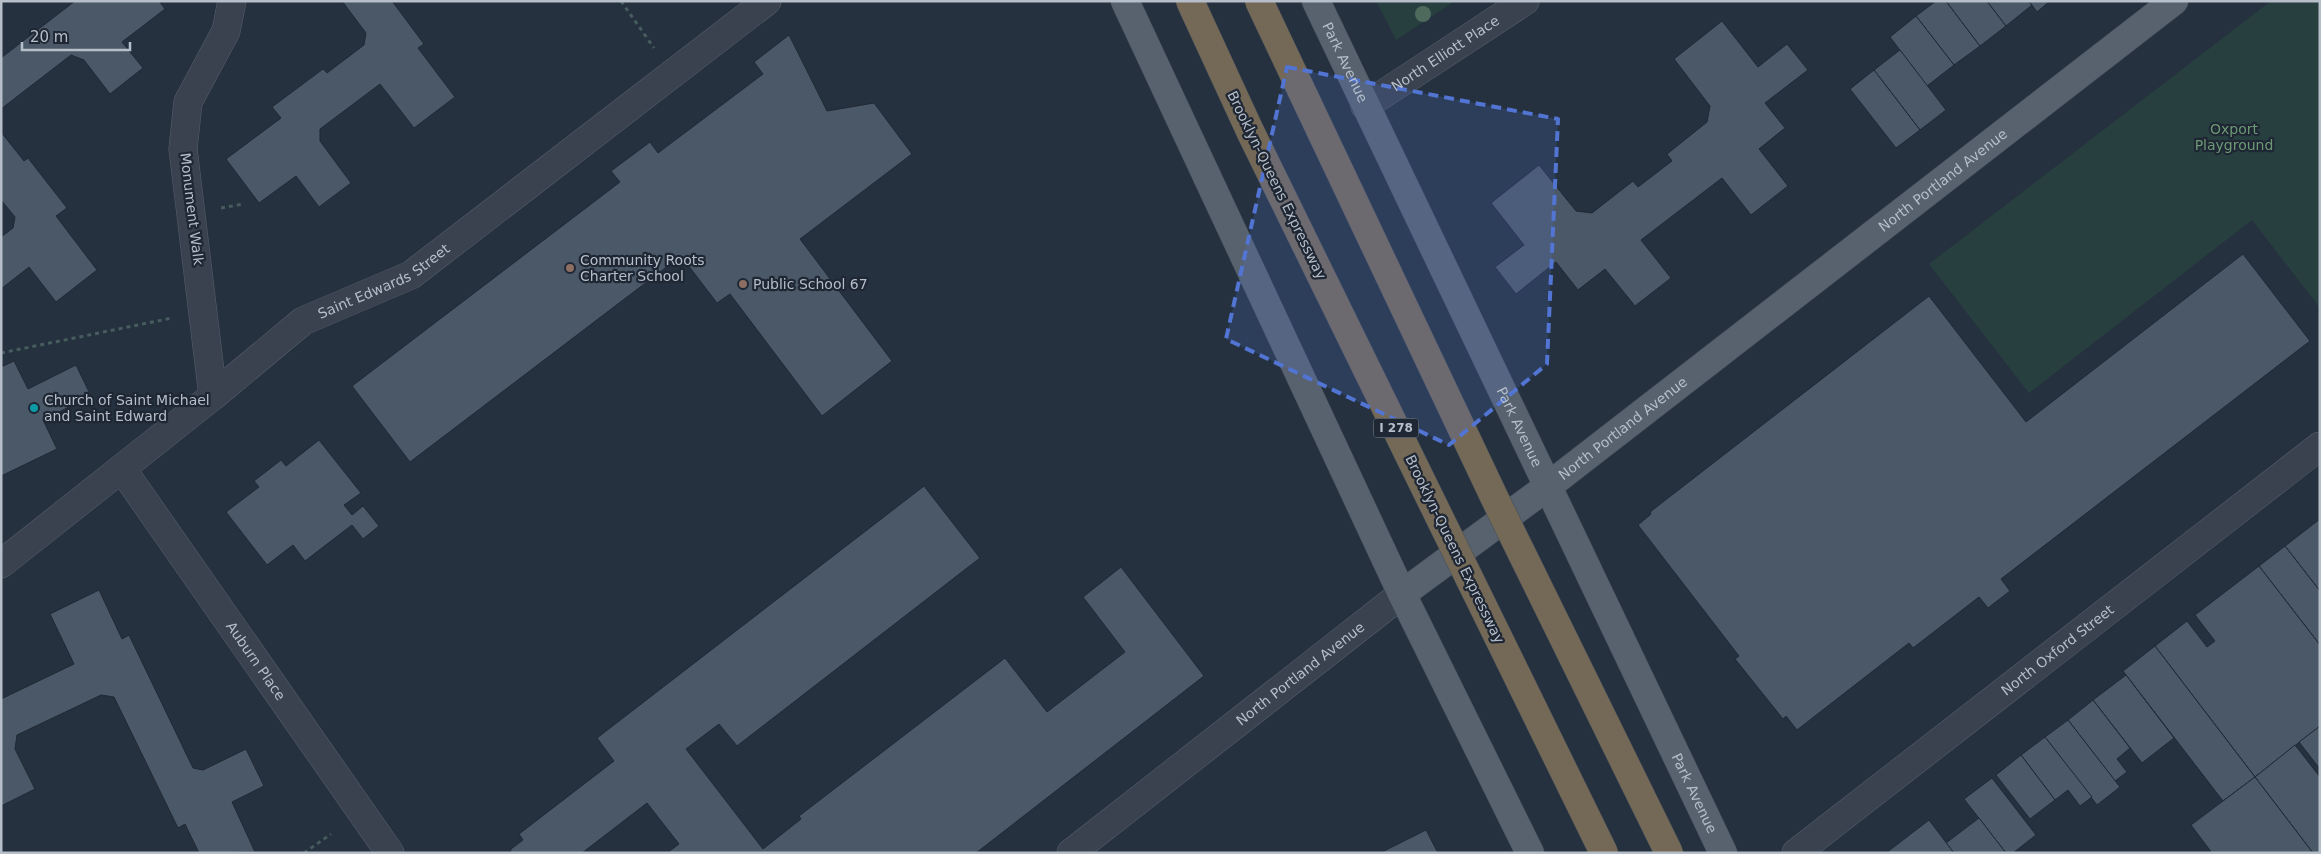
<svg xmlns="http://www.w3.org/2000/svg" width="2321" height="854" font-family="'DejaVu Sans',sans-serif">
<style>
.green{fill:#283f40}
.building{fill:#4b5867;stroke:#202935}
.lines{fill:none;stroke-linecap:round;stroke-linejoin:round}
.minor-casing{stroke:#57606c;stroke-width:29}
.major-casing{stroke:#454e5a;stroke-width:29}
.path{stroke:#475c5e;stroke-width:3;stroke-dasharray:4 4;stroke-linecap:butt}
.minor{stroke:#39424e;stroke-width:28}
.major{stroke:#57626e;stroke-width:28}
.highway-bridge-casing{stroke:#444d59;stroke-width:29;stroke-linecap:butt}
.highway-bridge{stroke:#746856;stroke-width:28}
.tree{fill:#4d6a5d}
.marked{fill:#5275d3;fill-opacity:0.2;stroke:#5275d3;stroke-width:4;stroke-dasharray:10 6;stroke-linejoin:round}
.education-dot{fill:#8d6e63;stroke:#1e2733;stroke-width:2}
.culture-dot{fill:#0f9aa8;stroke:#1e2733;stroke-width:2}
.labels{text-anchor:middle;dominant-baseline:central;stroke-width:4.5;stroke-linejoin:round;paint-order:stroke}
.shield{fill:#1e2733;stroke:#88919c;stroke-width:1}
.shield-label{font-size:12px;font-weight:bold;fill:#b5bec9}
.street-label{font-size:14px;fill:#b5bec9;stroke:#1e2733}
.park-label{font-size:14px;fill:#6d9976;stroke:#1e2733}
.poi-label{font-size:14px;fill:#b5bec9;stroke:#1e2733;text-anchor:start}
</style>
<rect width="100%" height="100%" fill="#25313e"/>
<g class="green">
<path d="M1376 1H1455L1396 40Z"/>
<path d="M2271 1H2320V308L2252 220 2029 393 1929 264Z"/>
</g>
<g class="building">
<path d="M75 1H159L165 9 122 42 143 68 110 94 84 60 71 55 1 109V58Z"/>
<path d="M342 1H392L424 44 418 48 455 97 414 128 380 84 320 129V141L351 183 319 207 296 176 259 203 226 159 281 118 272 107 323 69 327 73 364 45 366 33Z"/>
<path d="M1936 1H1946L1980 46 1954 65 1916 16Z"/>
<path d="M1946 1H1987L2006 26 1980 46Z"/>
<path d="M1987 1H2029L2032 5 2006 26Z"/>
<path d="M2029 1H2050L2037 12Z"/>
<path d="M1916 16 1954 65 1927 86 1890 37Z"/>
<path d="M1722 21 1758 67 1787 44 1808 70 1765 103 1785 128 1759 149 1788 186 1751 215 1722 178 1641 240 1671 278 1635 306 1605 269 1578 290 1556 262 1516 294 1495 267 1524 245 1491 203 1539 165 1576 211 1592 213 1633 181 1638 187 1672 161 1667 154 1707 122 1710 106 1674 59Z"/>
<path d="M789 35 827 111 874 103 912 154 800 239 892 361 822 416 730 294 717 303 681 256 410 462 352 386 620 182 611 171 650 142 658 153 763 74 754 62Z"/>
<path d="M1900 50 1946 110 1920 130 1874 70Z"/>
<path d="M1874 70 1920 130 1896 148 1850 89Z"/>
<path d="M1 132 24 161 28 158 67 208 56 216 97 270 56 302 29 267 1 289V237L13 228 15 217 1 200Z"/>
<path d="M2243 254 2310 341 2001 579 2010 591 1988 608 1979 597 1913 648 1909 643 1797 730 1786 716 1783 719 1735 659 1739 656 1638 525 1651 514 1650 512 1929 296 2026 422Z"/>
<path d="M14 361 28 389 76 365 91 396 43 420 57 449 1 476V367Z"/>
<path d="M319 440 361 493 344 505 352 515 363 506 379 526 363 539 352 525 305 561 293 545 267 565 226 512 259 487 254 481 281 460 286 466Z"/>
<path d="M924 486 980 558 737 746 719 724 686 749 763 849 801 819 799 816 1005 658 1047 712 1125 652 1083 597 1121 567 1204 676 976 853H667L679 844 647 803 582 853H510L511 849 523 840 519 834 614 761 597 738Z"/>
<path d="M2320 519V591L2285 546Z"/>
<path d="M2285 546 2320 591V645L2259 566Z"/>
<path d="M2259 566 2320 645V726L2255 777 2155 646 2187 621 2207 647 2215 641 2195 615Z"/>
<path d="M99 590 122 639 129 635 193 768 203 770 246 749 264 786 232 802 255 852 199 853 185 824 178 828 114 697 101 695 17 735 15 749 35 789 1 806V699L74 664 50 614Z"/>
<path d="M2155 646 2255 777 2223 801 2123 671Z"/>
<path d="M2126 675 2174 738 2142 763 2093 700Z"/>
<path d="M2093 700 2130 748 2117 759 2127 772 2115 781 2068 720Z"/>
<path d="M2068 720 2120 787 2097 805 2045 737Z"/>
<path d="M2320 726V769L2299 742Z"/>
<path d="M2045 737 2092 797 2080 806 2068 790 2055 800 2021 755Z"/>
<path d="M2295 745 2320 777V853H2313L2255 777Z"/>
<path d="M2021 755 2055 800 2030 819 1996 775Z"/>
<path d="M2255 777 2313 853H2212L2191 825Z"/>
<path d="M1992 778 2036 835 2013 853H2006L1964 799Z"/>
<path d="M1979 818 2006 853H1954L1946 843Z"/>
<path d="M1929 820 1954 853H1886Z"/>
<path d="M1426 830 1438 853H1380Z"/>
</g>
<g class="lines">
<defs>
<g id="minor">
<path id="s1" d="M1365 106 1525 1"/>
<path d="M213 396 183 149 188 102 226 31 232 1"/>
<path id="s2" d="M122 469 390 853"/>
<path id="s3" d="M1 564 213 396 303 321 411 275 767 1"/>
<path id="s4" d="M1071 853 1402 594"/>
<path id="s5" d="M1796 853 2320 446"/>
</g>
<g id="major">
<path d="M1125 1 1402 594 1530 853"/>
<path id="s6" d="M1316 1 1723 853"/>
<path id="s7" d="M1402 594 1547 487 2174 1"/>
</g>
</defs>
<use href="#minor" class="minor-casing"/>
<use href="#major" class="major-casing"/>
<g class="path">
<path d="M621 1 654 48"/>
<path d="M221 208 243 204"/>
<path d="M1 353 172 318"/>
<path d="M304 853 331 834"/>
</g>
<use href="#minor" class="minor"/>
<use href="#major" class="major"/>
<defs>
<g id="highway-bridge">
<path d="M1190 1 1250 131 1604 853"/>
<path d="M1259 1 1496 501 1669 853"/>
</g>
</defs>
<use href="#highway-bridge" class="highway-bridge-casing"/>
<use href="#highway-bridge" class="highway-bridge"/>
</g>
<circle class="tree" cx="1423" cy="14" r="8"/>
<path class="marked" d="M1287 67 1558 119 1547 364 1449 445 1226 339Z"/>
<g class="education-dot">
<circle cx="570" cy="268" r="5"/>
<circle cx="743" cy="284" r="5"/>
</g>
<circle class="culture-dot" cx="34" cy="408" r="5"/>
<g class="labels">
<rect class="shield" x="1373.5" y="418.5" width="45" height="19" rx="4"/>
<g class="shield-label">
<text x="1396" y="428">I 278</text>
</g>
<g class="street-label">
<text stroke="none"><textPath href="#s1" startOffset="96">North Elliott Place</textPath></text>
<text stroke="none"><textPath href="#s6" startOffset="68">Park Avenue</textPath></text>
<text stroke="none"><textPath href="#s7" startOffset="681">North Portland Avenue</textPath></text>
<text transform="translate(1277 185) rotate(64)">Brooklyn-Queens Expressway</text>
<text transform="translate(192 209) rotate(83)">Monument Walk</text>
<text stroke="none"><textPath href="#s3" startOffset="478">Saint Edwards Street</textPath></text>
<text stroke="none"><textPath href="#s6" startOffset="472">Park Avenue</textPath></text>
<text stroke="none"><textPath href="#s7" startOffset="276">North Portland Avenue</textPath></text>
<text transform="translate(1455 549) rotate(64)">Brooklyn-Queens Expressway</text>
<text stroke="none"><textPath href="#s5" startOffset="331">North Oxford Street</textPath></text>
<text stroke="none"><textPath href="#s2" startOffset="234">Auburn Place</textPath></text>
<text stroke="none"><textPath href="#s4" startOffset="291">North Portland Avenue</textPath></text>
<text stroke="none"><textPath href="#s6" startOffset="878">Park Avenue</textPath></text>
</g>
<g class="park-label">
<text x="2234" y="129">Oxport<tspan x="2234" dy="16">Playground</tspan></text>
</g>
<g class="poi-label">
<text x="580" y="260">Community Roots<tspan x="580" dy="16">Charter School</tspan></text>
<text x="753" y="284">Public School 67</text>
<text x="44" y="400">Church of Saint Michael<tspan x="44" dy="16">and Saint Edward</tspan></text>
</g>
</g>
<rect width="2321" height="854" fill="none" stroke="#b5bec9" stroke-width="5"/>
<path d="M22 42v8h108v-8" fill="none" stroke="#b5bec9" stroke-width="2.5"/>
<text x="30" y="42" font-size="15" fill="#b5bec9" stroke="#1e2733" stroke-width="4" paint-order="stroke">20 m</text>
</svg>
